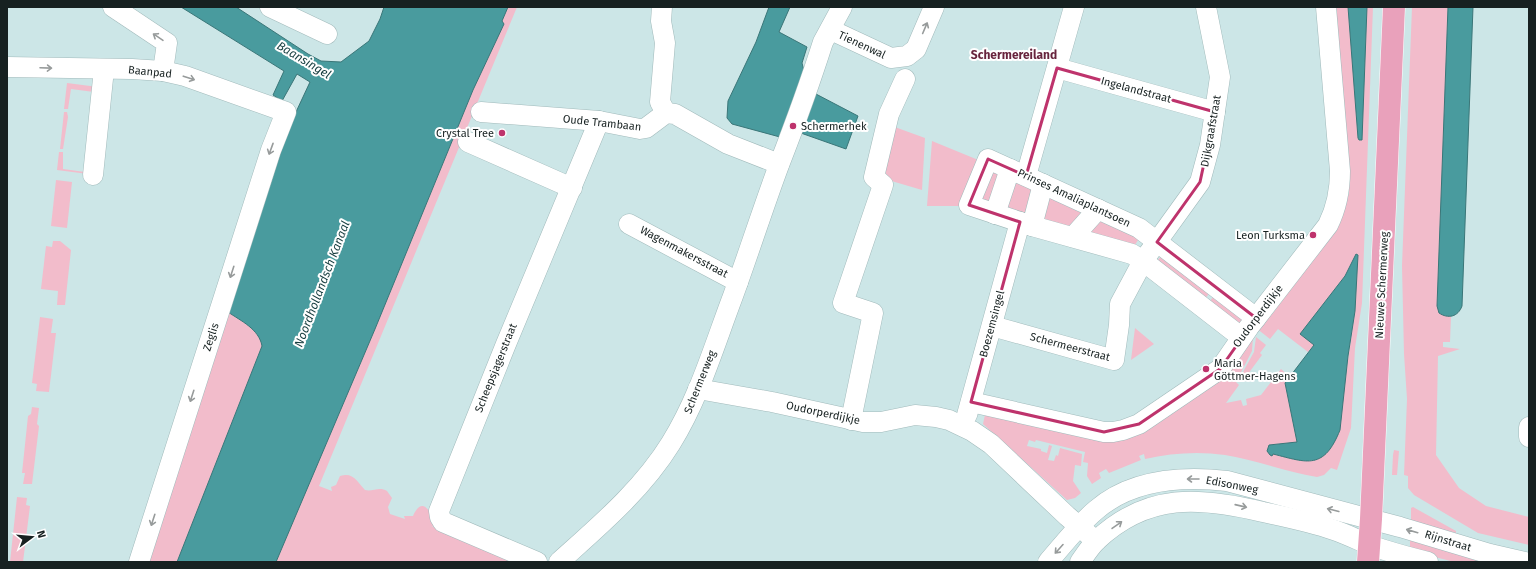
<svg xmlns="http://www.w3.org/2000/svg" width="1536" height="569" font-family="'Fira Sans',sans-serif">
<style>
.green{fill:#f2bccb}
.water{fill:#499b9e;stroke:#3a7678}
.lines{fill:none;stroke-linecap:round;stroke-linejoin:round}
.minor-casing{stroke:#a1babb;stroke-width:21}
.major-casing{stroke:#fff;stroke-width:23}
.minor{stroke:#fff;stroke-width:20}
.major{stroke:#e9a1bb;stroke-width:22}
.oneway{stroke:#979b9b}
.marked{fill:none;stroke:#be336c;stroke-width:3;stroke-linejoin:round}
.poi-dot{fill:#be336c;stroke:#fff;stroke-width:1.5}
.labels{text-anchor:middle;dominant-baseline:central;stroke-width:4;stroke-linejoin:round;paint-order:stroke}
.street-label{font-size:11px;fill:#172121;stroke:#fff}
.poi-label{font-size:11px;fill:#172121;stroke:#fff;text-anchor:start}
.neighbourhood-label{font-size:12px;font-weight:bold;fill:#67243d;stroke:#fff}
.water-label{font-size:12px;font-style:italic;fill:#163d3f;stroke:#fff}
</style>
<rect width="100%" height="100%" fill="#cce6e7"/>
<g class="green">
<path d="M508 7H517L319 486 332 491 331 487 336 485 340 476C354 472 357 482 365 490 373 492 379 486 387 491L392 498 388 507 390 514 405 519 404 516H413C423 493 432 515 438 527L431 526 521 562H276L375 329 473 90 503 24 502 21Z"/>
<path d="M1333 7H1348L1358 138 1362 140 1367 7H1373L1362 303 1355 348 1351 428 1337 470 1331 468 1324 475 1317 477C1286 472 1256 460 1225 455 1198 451 1171 453 1145 459L1144 454 1139 456 1141 460 1109 473 1106 469 1099 473 1101 478 1092 484 1087 476 1088 463 1083 462 1085 452 1036 440 1035 442 1029 440 1027 446 1041 449V451L1047 453 1049 445 1052 446 1048 460 1054 461 1056 455 1058 456 1060 448 1082 454 1081 466 1075 465 1073 481 1081 493 1075 498 1067 500 983 424 986 410 1103 438 1253 336 1252 351 1236 382 1239 385 1226 403 1241 400 1243 406 1247 405 1246 399 1261 395 1281 369 1290 377 1285 383 1297 443 1269 445 1270 455 1272 456 1273 454 1302 461H1311L1344 388 1355 311V256L1345 276 1300 334 1314 345 1308 352 1278 329 1270 339 1256 328 1273 313 1284 298 1337 229 1349 193V184Z"/>
<path d="M1412 7H1448L1437 306 1448 316H1451L1450 342H1443V347L1460 349 1438 356 1436 455 1459 488 1486 506 1529 517V545L1478 533 1414 495 1408 488V476L1404 475 1407 399 1404 354 1402 266Z"/>
<path d="M67 83 98 87 94 92 71 89 68 109H64Z"/>
<path d="M64 112H67L68 117 63 149H60Z"/>
<path d="M892 126 925 138 922 190 878 177Z"/>
<path d="M932 141 1010 173 1142 234 1131 251 970 206H927Z"/>
<path d="M59 152H63V169L85 172 88 174 57 170Z"/>
<path d="M56 180 72 182 67 228 51 226Z"/>
<path d="M53 241H60L71 250 65 305H57L58 291 41 289 46 246 52 247Z"/>
<path d="M1165 251 1213 288 1202 303 1153 266Z"/>
<path d="M1214 296 1248 315 1237 330 1209 302Z"/>
<path d="M228 312C241 321 259 329 262 346L177 562H145Z"/>
<path d="M40 317 53 319 51 333H56L49 392 36 391 37 384 32 383Z"/>
<path d="M1135 328 1154 344 1131 360Z"/>
<path d="M1256 337 1266 345 1260 353 1262 355 1242 382 1240 381 1244 370 1254 352Z"/>
<path d="M32 407 39 408 37 424 39 426 32 484H23L25 473H22L28 416 31 414Z"/>
<path d="M1394 450 1399 451 1397 475H1392L1393 455Z"/>
<path d="M17 497 27 498 26 505 30 506 23 562H10Z"/>
<path d="M1413 507 1456 531V533L1411 522V508Z"/>
<path d="M1410 539 1509 562H1455L1410 551Z"/>
</g>
<g class="water">
<path d="M181 7H236L308 54 321 61 341 62 369 41 380 19 384 7H508L502 21 504 24 473 90 375 329 276 562H177L262 346C259 329 241 321 228 312L289 127 310 82 297 74 282 101 273 95 284 71Z"/>
<path d="M769 7H790L779 32 807 47 802 63 804 71 814 93 858 116 846 149 798 132 780 137 732 124 727 118 728 101 756 42Z"/>
<path d="M1348 7H1367L1362 140H1359L1358 138Z"/>
<path d="M1448 7H1473L1462 306C1458 317 1448 319 1439 313L1437 306Z"/>
<path d="M1356 254 1358 255 1355 311 1348 356 1340 430C1324 470 1308 463 1273 454L1272 456 1270 455 1267 451 1269 445 1297 442 1285 383 1314 345 1300 334 1345 276Z"/>
</g>
<g class="lines">
<defs>
<g id="minor">
<path d="M113 7 167 43 163 71"/>
<path d="M270 7 327 34"/>
<path d="M662 7 661 21 665 43 660 102 666 113"/>
<path d="M831 30 891 58 907 56 916 49 934 7"/>
<path d="M7 67 132 69 163 71 185 76 286 112 271 150 139 562"/>
<path d="M1057 68 1215 112"/>
<path d="M481 112 599 121 640 129 646 128 666 113 675 114 728 144 779 164"/>
<path d="M468 142 572 188"/>
<path d="M93 175 104 69"/>
<path d="M1026 176 1074 7"/>
<path d="M995 214 1010 169"/>
<path d="M629 224 738 282"/>
<path d="M1032 226 1043 184"/>
<path d="M1073 237 1098 209"/>
<path d="M992 326 1114 360 1119 325 1120 304 1143 261 1200 182 1210 145 1220 77 1206 7"/>
<path d="M1241 337 1143 261 1132 254 1032 226 969 205 988 159 1139 228 1256 318"/>
<path d="M698 389 772 402 863 422H881L915 415 936 417 949 420 972 431 991 444 1067 516 1096 541"/>
<path d="M971 402 1104 432H1113L1123 430 1139 424 1220 369 1249 327 1328 225C1337 207 1340 191 1340 171L1326 7"/>
<path d="M967 415 1020 222"/>
<path d="M851 420 873 313 843 303 883 185 874 177 889 114 905 79"/>
<path d="M1529 427V437"/>
<path d="M537 562 443 522 440 517 439 511 506 344 599 121"/>
<path d="M559 562C599 526 642 490 671 443 699 398 714 346 733 296 749 252 763 208 779 165 795 124 810 83 823 42L842 7"/>
<path d="M1048 562C1063 545 1078 525 1096 510 1132 479 1182 476 1227 481L1400 527 1490 554 1525 562"/>
<path d="M1080 562C1085 555 1090 547 1096 541 1147 492 1201 497 1263 512 1287 517 1311 522 1334 530 1346 534 1358 540 1370 545 1389 552 1408 557 1428 562"/>
</g>
<path id="major" d="M1368 562 1371 519 1394 7"/>
</defs>
<use href="#minor" class="minor-casing"/>
<use href="#major" class="major-casing"/>
<use href="#minor" class="minor"/>
<use href="#major" class="major"/>
</g>
<defs><path id="oneway-shaft" d="M-6 0H5M1.5-3L5.5 0L1.5 3" fill="none" stroke-width="1.6" stroke-linecap="round" stroke-linejoin="round"/></defs>
<g class="oneway">
<use href="#oneway-shaft" transform="translate(925 28) rotate(-67)"/>
<use href="#oneway-shaft" transform="translate(158 37) rotate(-146)"/>
<use href="#oneway-shaft" transform="translate(46 68) rotate(2)"/>
<use href="#oneway-shaft" transform="translate(189 78) rotate(18)"/>
<use href="#oneway-shaft" transform="translate(271 149) rotate(110)"/>
<use href="#oneway-shaft" transform="translate(232 272) rotate(108)"/>
<use href="#oneway-shaft" transform="translate(192 396) rotate(108)"/>
<use href="#oneway-shaft" transform="translate(1193 479) rotate(-180)"/>
<use href="#oneway-shaft" transform="translate(1241 506) rotate(13)"/>
<use href="#oneway-shaft" transform="translate(1333 510) rotate(-166)"/>
<use href="#oneway-shaft" transform="translate(153 520) rotate(108)"/>
<use href="#oneway-shaft" transform="translate(1117 525) rotate(-35)"/>
<use href="#oneway-shaft" transform="translate(1412 531) rotate(-164)"/>
<use href="#oneway-shaft" transform="translate(1059 549) rotate(132)"/>
</g>
<path class="marked" d="M1057 68 1215 112 1200 182 1157 242 1256 318 1220 369 1139 424 1104 432 971 402 1020 222 969 205 988 159 1026 176Z"/>
<g class="poi-dot">
<circle cx="793" cy="126" r="4"/>
<circle cx="502" cy="133" r="4"/>
<circle cx="1313" cy="235" r="4"/>
<circle cx="1206" cy="369" r="4"/>
</g>
<g class="labels">
<g class="street-label">
<text transform="translate(862 45) rotate(25)">Tienenwal</text>
<text transform="translate(150 72) rotate(6)">Baanpad</text>
<text transform="translate(1136 90) rotate(15)">Ingelandstraat</text>
<text transform="translate(602 123) rotate(6)">Oude Trambaan</text>
<text transform="translate(1211 131) rotate(-80)">Dijkgraafstraat</text>
<text transform="translate(1074 198) rotate(25)">Prinses Amaliaplantsoen</text>
<text transform="translate(684 252) rotate(28)">Wagenmakersstraat</text>
<text transform="translate(1382 285) rotate(-87)">Nieuwe Schermerweg</text>
<text transform="translate(1258 316) rotate(-53)">Oudorperdijkje</text>
<text transform="translate(992 324) rotate(-75)">Boezemsingel</text>
<text transform="translate(211 337) rotate(-72)">Zeglis</text>
<text transform="translate(1070 347) rotate(15)">Schermeerstraat</text>
<text transform="translate(496 368) rotate(-68)">Scheepsjagerstraat</text>
<text transform="translate(700 382) rotate(-68)">Schermerweg</text>
<text transform="translate(823 413) rotate(12)">Oudorperdijkje</text>
<text transform="translate(1232 485) rotate(11)">Edisonweg</text>
<text transform="translate(1448 541) rotate(17)">Rijnstraat</text>
</g>
<g class="poi-label">
<text x="801" y="126">Schermerhek</text>
<text x="494" y="133" text-anchor="end">Crystal Tree</text>
<text x="1305" y="235" text-anchor="end">Leon Turksma</text>
<text x="1214" y="363">Maria<tspan x="1214" dy="13">Göttmer-Hagens</tspan></text>
</g>
<g class="neighbourhood-label">
<text x="1014" y="55">Schermereiland</text>
</g>
<g class="water-label">
<text transform="translate(304 60) rotate(31)">Baansingel</text>
<text transform="translate(322 284) rotate(-69)">Noordhollandsch Kanaal</text>
</g>
</g>
<rect width="1536" height="569" fill="none" stroke="#172121" stroke-width="16"/>
<g transform="translate(32 537) rotate(74)" stroke="#ffffff" stroke-width="3" paint-order="stroke">
<path d="M0-3L7 15L0 10L-7 15Z" fill="#172121"/>
<text y="-6" font-size="11" font-weight="bold" text-anchor="middle" fill="#172121">N</text>
</g>
</svg>
